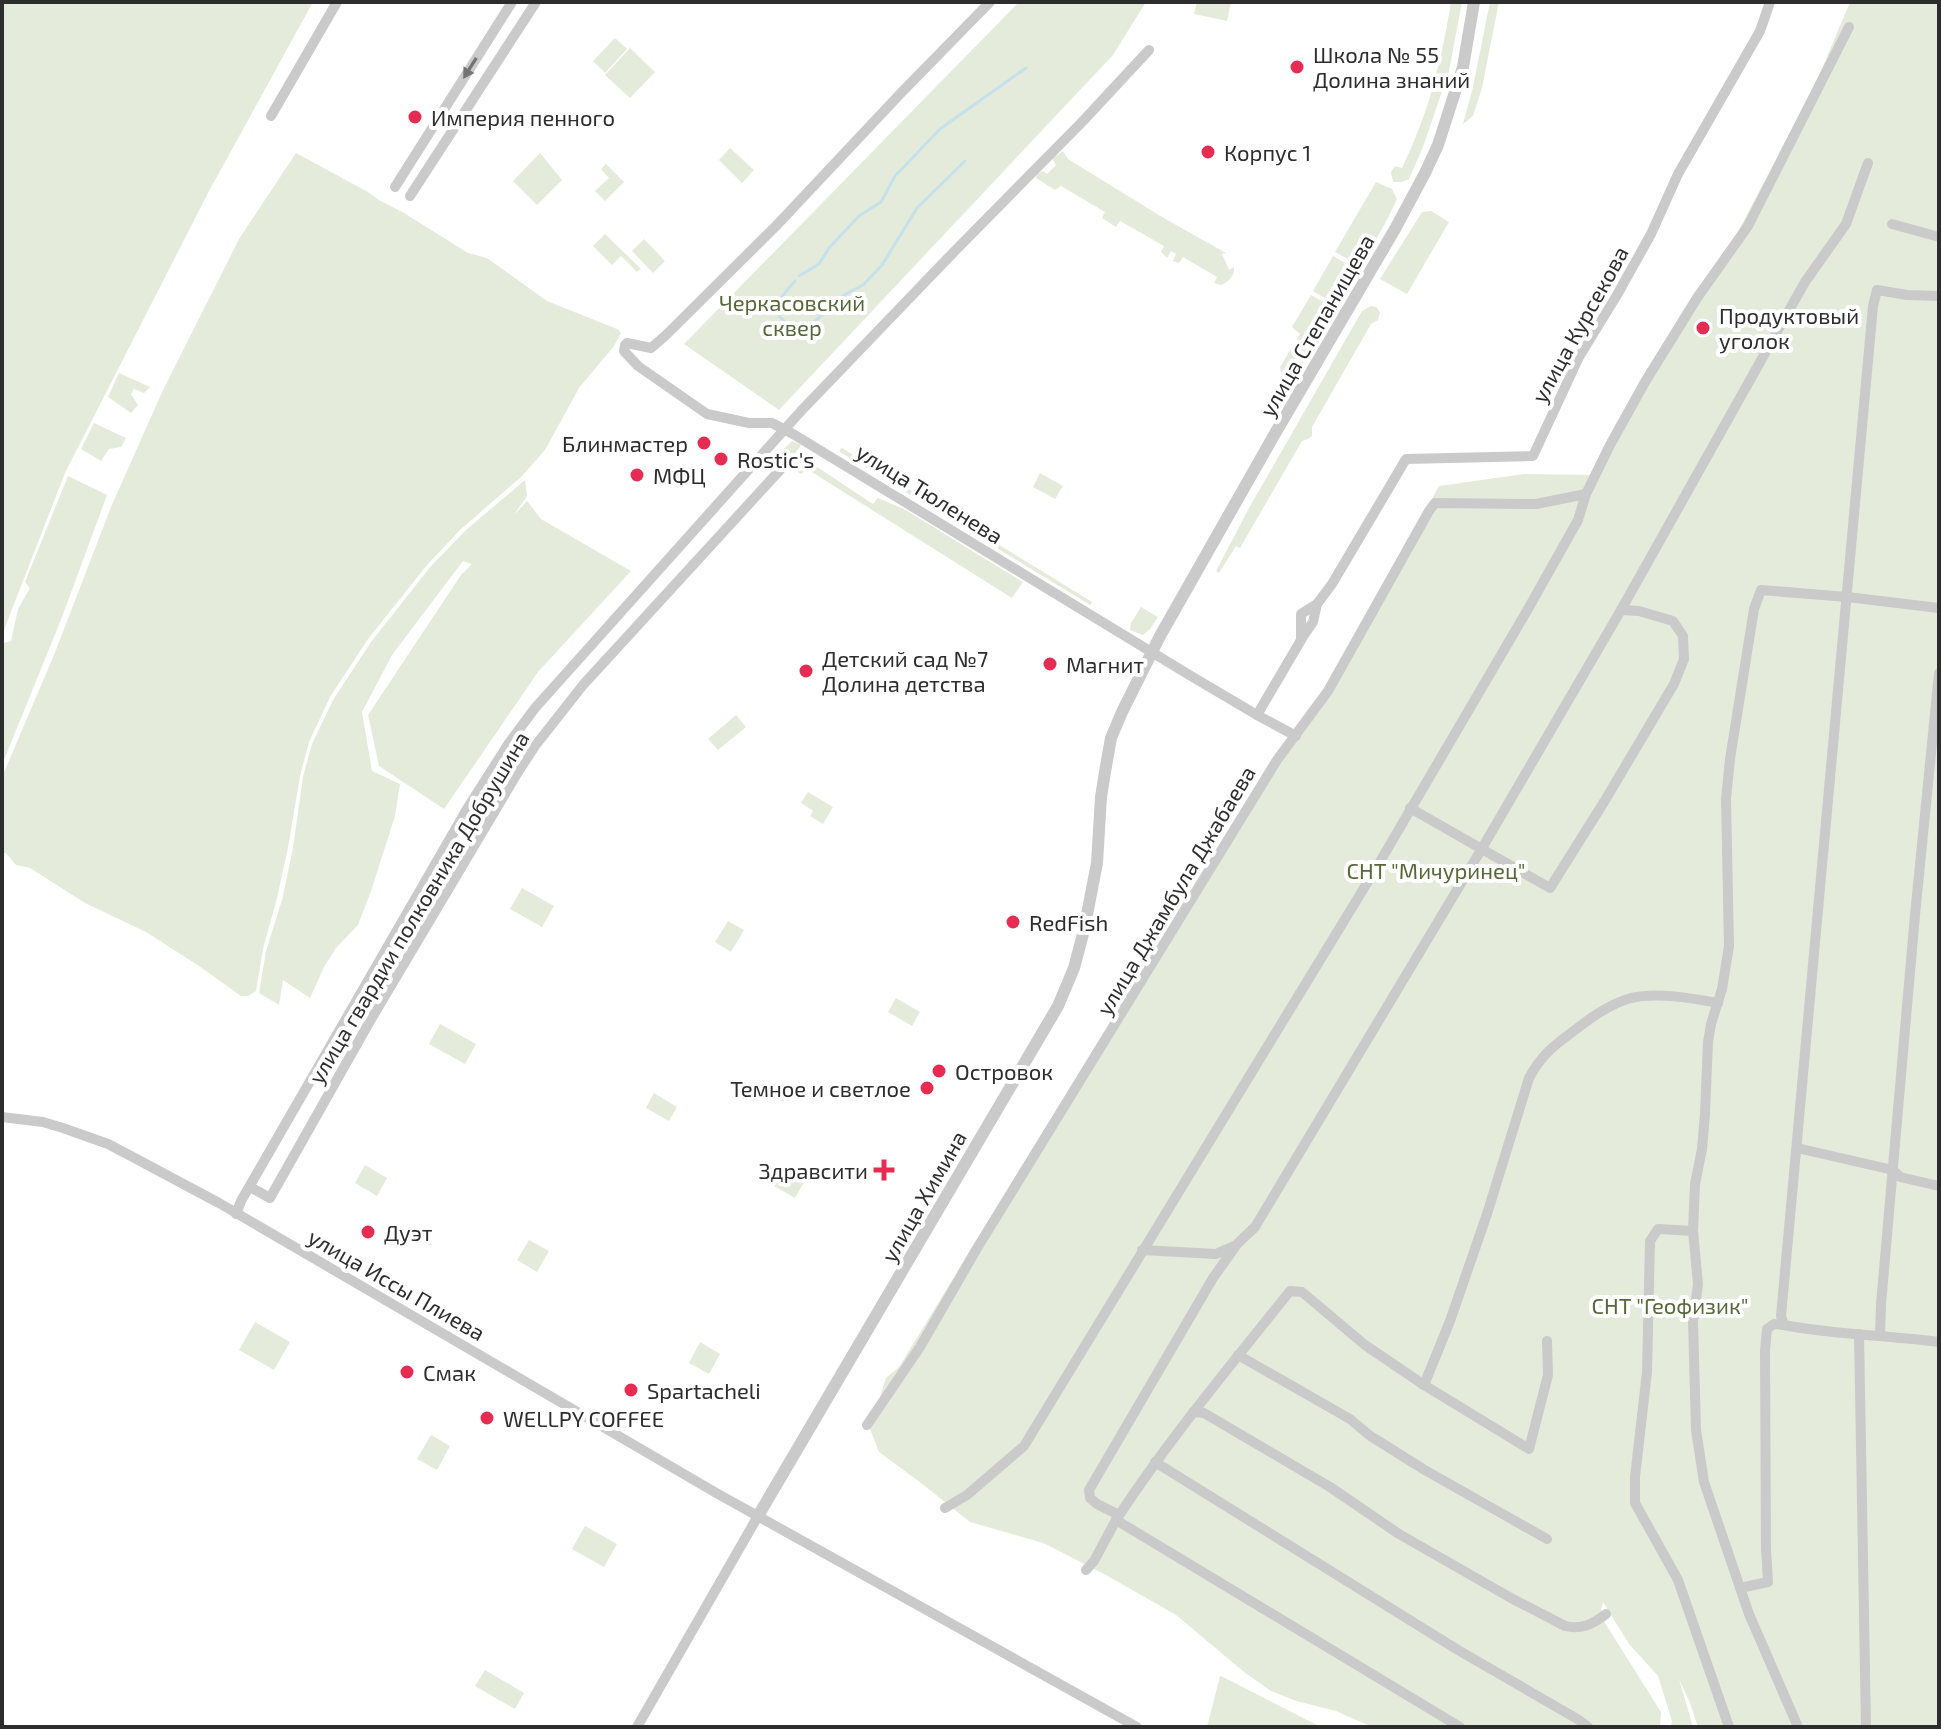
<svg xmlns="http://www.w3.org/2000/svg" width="1941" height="1729" font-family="'Exo 2',sans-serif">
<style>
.green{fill:#e5ebda}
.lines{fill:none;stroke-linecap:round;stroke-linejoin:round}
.stream{stroke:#c5e1eb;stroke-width:3}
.minor{stroke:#cacaca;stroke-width:10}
.tertiary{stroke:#cacaca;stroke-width:12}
.oneway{fill:#747474}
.poi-dot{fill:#e62c53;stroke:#fff;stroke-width:3}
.labels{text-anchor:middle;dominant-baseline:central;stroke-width:8;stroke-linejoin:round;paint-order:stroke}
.poi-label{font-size:22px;fill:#2d2d2d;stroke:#fff;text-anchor:start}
.park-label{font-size:22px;fill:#56683a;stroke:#fff}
.street-label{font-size:22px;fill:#2d2d2d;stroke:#fff}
</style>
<rect width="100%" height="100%" fill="#fff"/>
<g class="green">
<path d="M2 2H313L208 193 65 473 2 635Z"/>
<path d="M1019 2H1146L1113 55 779 410 684 344Z"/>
<path d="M1197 2H1231L1227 21 1194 14Z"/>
<path d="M1451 2H1462L1449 71 1423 147 1409 179 1402 182H1393L1391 172 1395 166 1402 168C1429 112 1441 63 1451 2Z"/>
<path d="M1490 2H1499L1482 88 1473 116 1463 124 1473 87Z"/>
<path d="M1850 2H1939V1727H1698L1690 1703 1679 1679 1693 1727H1671L1672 1721 1658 1676 1629 1644 1603 1602 1600 1615 1661 1712 1660 1727H1372L1336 1711 1296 1701 1271 1691 1244 1672 1176 1615 1106 1575 1043 1543 970 1522 921 1483 879 1452 870 1429 886 1378 899 1367 1211 857 1286 741 1323 690 1381 591 1439 486 1524 474 1594 475 1730 247 1816 83Z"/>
<path d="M615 38 627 49 605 73 593 61Z"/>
<path d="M630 48 655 72 630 98 605 75Z"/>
<path d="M730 148 754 170 742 183 719 160Z"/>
<path d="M1063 151 1068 159 1162 217 1226 253 1222 254 1229 270 1234 267C1235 276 1228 282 1221 285L1214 283 1217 277 1183 257 1179 263 1173 261 1176 254 1171 251 1167 258 1161 252 1164 246 1120 221 1116 227 1102 218 1105 212 1061 186 1055 190 1036 178 1037 174 1043 171 1047 174 1056 165 1052 158Z"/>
<path d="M296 153 368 192 379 200 404 213 468 253 487 258 547 301 617 329 621 333 614 346 579 388 545 450 522 476 460 530 427 565 368 639 330 697 309 742 300 776 288 848 277 898 263 949 256 991 248 996H241L199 966 146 932 85 903 30 868 16 865 6 853 2 854V777L54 655 111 507 163 390 239 239Z"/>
<path d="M540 153 562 180 537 205 513 181Z"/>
<path d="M606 164 624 182 605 201 595 191 609 178 601 169Z"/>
<path d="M1376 182 1392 189 1397 199 1388 218 1361 266 1335 252Z"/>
<path d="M1431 211 1449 222 1407 294 1380 279 1422 212Z"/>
<path d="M605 234 641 269 637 272 621 256 612 265 593 246Z"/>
<path d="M644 239 665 261 653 273 632 251Z"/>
<path d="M1333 256 1357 270 1340 293 1334 289 1328 300 1313 291Z"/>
<path d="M1311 295 1325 303 1319 315 1325 317 1304 362 1293 377H1287L1281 373 1280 367 1300 334 1292 327Z"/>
<path d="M1371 306 1376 307 1380 312 1378 320 1371 324 1312 427V436L1308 439 1302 441 1240 548 1236 546 1219 573 1216 571 1249 508 1362 311Z"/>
<path d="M119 373 150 387 144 393 134 389 131 394 138 405 131 413 108 397Z"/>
<path d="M94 423 126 438 121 447 109 449 101 461 81 449Z"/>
<path d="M792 441 801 445 796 453 873 504 878 498 904 509 1023 582 1012 598 807 469 801 474 775 458Z"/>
<path d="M842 448 1092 602 1090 605 840 452V449Z"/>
<path d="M1040 473 1063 486 1055 499 1033 487Z"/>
<path d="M68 476 107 495 62 617 2 765V645L4 643 11 641 18 609 30 588 25 582Z"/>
<path d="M525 480 527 496 514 515 527 501 541 519 631 571 538 672 444 809 379 766 368 715 461 575 472 564 463 561 392 655 362 712 372 771 400 784 395 816 371 891 358 925 336 948 324 967 310 998 283 980 279 1005 259 993 266 951 282 900 293 848 303 777 312 744 333 700 371 642 431 566 466 530Z"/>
<path d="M1141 607 1158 617 1150 629 1143 635 1130 630 1131 623Z"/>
<path d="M736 715 746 727 718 750 708 739Z"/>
<path d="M808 792 833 807 823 824 810 816 813 811 801 803Z"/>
<path d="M522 888 554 906 542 927 510 909Z"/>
<path d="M728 921 744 930 731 952 715 942Z"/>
<path d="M896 998 920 1012 912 1026 888 1012Z"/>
<path d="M440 1024 476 1044 465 1064 429 1044Z"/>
<path d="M654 1093 677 1107 669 1121 646 1108Z"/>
<path d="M365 1165 387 1178 377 1196 355 1183Z"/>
<path d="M783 1170 804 1182 795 1198 774 1186Z"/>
<path d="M529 1240 549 1251 537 1272 517 1260Z"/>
<path d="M255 1322 290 1342 274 1370 239 1350Z"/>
<path d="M700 1342 720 1354 709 1374 689 1363Z"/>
<path d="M431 1435 450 1446 437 1470 417 1459Z"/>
<path d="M585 1526 617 1544 604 1567 572 1549Z"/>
<path d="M485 1670 524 1693 515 1709 475 1686Z"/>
<path d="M1220 1676H1221L1321 1727H1207Z"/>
</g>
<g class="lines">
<g class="stream">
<path d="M799 276 819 264 829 248 859 216 881 202 895 176 940 129 1026 68"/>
<path d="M795 281 780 299 776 306 780 317 788 325 809 326 846 294 863 285 882 265 917 208 965 161"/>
</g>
<g class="minor">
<path d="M990 2 900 94 776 226 665 336 651 348 627 343 625 345 624 351 638 366 707 414 749 423H772L793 434 1191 676 1257 715 1296 736"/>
<path d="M271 116 337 2"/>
<path d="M395 187 512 2"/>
<path d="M410 196 536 2"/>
<path d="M1892 224 1939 237"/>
<path d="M1939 296 1907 295 1877 290 1873 306 1781 1316 1784 1325C1835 1335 1887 1335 1939 1342"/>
<path d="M1302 638 1313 622 1317 604"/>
<path d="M1257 715 1301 640V614L1317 604 1332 584 1406 459 1533 456 1579 357 1617 295 1651 234 1678 174 1760 31 1770 2"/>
<path d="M1410 808 1550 888 1604 802 1674 684 1684 659 1683 636 1673 621 1639 611 1621 610"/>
<path d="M2 1117 43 1122 63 1128 108 1144 129 1155 219 1203 718 1494 1137 1727"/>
<path d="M1797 1148 1893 1170 1900 1177 1939 1186"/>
<path d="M250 1187 270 1198 370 1021 518 772 535 746 583 685 780 470 771 460 763 455"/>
<path d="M236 1214 241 1201 467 809 509 743 535 708 801 411 948 258 1083 121 1149 50"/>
<path d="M1693 1231 1698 1284 1693 1321 1696 1430 1704 1482 1749 1614 1798 1727"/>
<path d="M1142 1250 1216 1254 1236 1245 1255 1227 1481 850 1621 610 1805 282 1846 224 1868 163"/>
<path d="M1859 1334 1866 1727"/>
<path d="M1880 1335 1881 1304 1915 915 1939 673"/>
<path d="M1547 1341 1548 1375 1529 1449 1424 1385 1450 1321 1487 1214 1529 1078C1541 1056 1552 1047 1571 1033 1589 1019 1609 1004 1631 998 1658 992 1691 998 1718 1003"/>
<path d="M1238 1355 1350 1419 1369 1435 1423 1469 1547 1539"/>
<path d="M1424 1385 1365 1345 1302 1292 1290 1291C1230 1366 1169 1439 1116 1520L1460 1727"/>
<path d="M1193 1412 1204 1413 1330 1487 1399 1534 1511 1598 1565 1626C1582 1630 1593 1624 1606 1614"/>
<path d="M867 1425 920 1347 976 1250 1277 760 1328 691 1429 511 1435 503 1536 504 1586 494"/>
<path d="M1155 1462 1458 1650 1579 1720 1588 1727"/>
<path d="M945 1508 967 1495 1024 1446 1378 865 1528 609 1578 520 1586 494 1610 445 1645 382 1697 298 1748 226 1849 27"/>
<path d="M1119 1515 1097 1504 1090 1498 1089 1490 1213 1278 1235 1247"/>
<path d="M1086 1570 1094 1561 1116 1520"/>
<path d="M1740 1588 1768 1582 1766 1549 1765 1351 1767 1329 1774 1324 1784 1325"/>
<path d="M637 1727 758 1516"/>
<path d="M1729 1727 1678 1580 1635 1503V1477L1647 1372 1650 1241 1658 1229 1693 1231 1695 1184 1702 1149 1705 1114 1708 1042 1711 1024 1722 989 1729 946 1726 799 1730 759 1754 609 1761 590 1847 597 1939 608"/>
</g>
<path class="tertiary" d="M758 1516 1058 1006 1074 968 1084 930 1097 863 1101 797 1106 766 1111 738 1122 712 1160 636 1273 437 1395 229 1425 173 1438 145 1463 67 1474 2"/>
</g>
<defs><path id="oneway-solid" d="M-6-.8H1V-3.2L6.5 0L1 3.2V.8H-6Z" transform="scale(2)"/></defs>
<use class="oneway" href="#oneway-solid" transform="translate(470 68) rotate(122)"/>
<g class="poi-dot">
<circle cx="1297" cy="67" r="8"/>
<circle cx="415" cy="117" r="8"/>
<circle cx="1208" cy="152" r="8"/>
<circle cx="1703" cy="328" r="8"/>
<circle cx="704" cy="443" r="8"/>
<circle cx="721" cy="459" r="8"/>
<circle cx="637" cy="475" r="8"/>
<circle cx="1050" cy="664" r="8"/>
<circle cx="806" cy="671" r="8"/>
<circle cx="1013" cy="922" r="8"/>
<circle cx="939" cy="1071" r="8"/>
<circle cx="927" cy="1088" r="8"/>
<path d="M880 1158h8v8h8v8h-8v8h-8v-8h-8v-8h8z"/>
<circle cx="368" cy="1232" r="8"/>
<circle cx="407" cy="1372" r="8"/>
<circle cx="631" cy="1390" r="8"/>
<circle cx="487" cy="1418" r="8"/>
</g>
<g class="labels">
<g class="poi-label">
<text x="1313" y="54">Школа № 55<tspan x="1313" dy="25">Долина знаний</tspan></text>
<text x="431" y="117">Империя пенного</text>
<text x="1224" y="152">Корпус 1</text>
<text x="1719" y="315">Продуктовый<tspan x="1719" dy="25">уголок</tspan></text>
<text x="688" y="443" text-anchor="end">Блинмастер</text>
<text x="737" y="459">Rostic's</text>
<text x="653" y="475">МФЦ</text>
<text x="822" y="658">Детский сад №7<tspan x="822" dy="25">Долина детства</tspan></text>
<text x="1066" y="664">Магнит</text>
<text x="1029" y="922">RedFish</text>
<text x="955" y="1071">Островок</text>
<text x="911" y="1088" text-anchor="end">Темное и светлое</text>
<text x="868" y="1170" text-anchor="end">Здравсити</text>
<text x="384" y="1232">Дуэт</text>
<text x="423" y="1372">Смак</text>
<text x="647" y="1390">Spartacheli</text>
<text x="503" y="1418">WELLPY COFFEE</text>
</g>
<g class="park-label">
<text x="792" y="302">Черкасовский<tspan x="792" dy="25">сквер</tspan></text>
<text x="1436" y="870">СНТ "Мичуринец"</text>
<text x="1670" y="1305">СНТ "Геофизик"</text>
</g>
<g class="street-label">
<text transform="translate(1579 324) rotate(-61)">улица Курсекова</text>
<text transform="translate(1316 325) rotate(-60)">улица Степанищева</text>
<text transform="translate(930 493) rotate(32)">улица Тюленева</text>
<text transform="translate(1175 890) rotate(-59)">улица Джамбула Джабаева</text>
<text transform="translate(418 907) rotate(-59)">улица гвардии полковника Добрушина</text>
<text transform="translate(923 1196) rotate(-60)">улица Химина</text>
<text transform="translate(397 1284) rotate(30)">улица Иссы Плиева</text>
</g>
</g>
<rect width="1941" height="1729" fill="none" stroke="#2d2d2d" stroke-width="8"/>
</svg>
